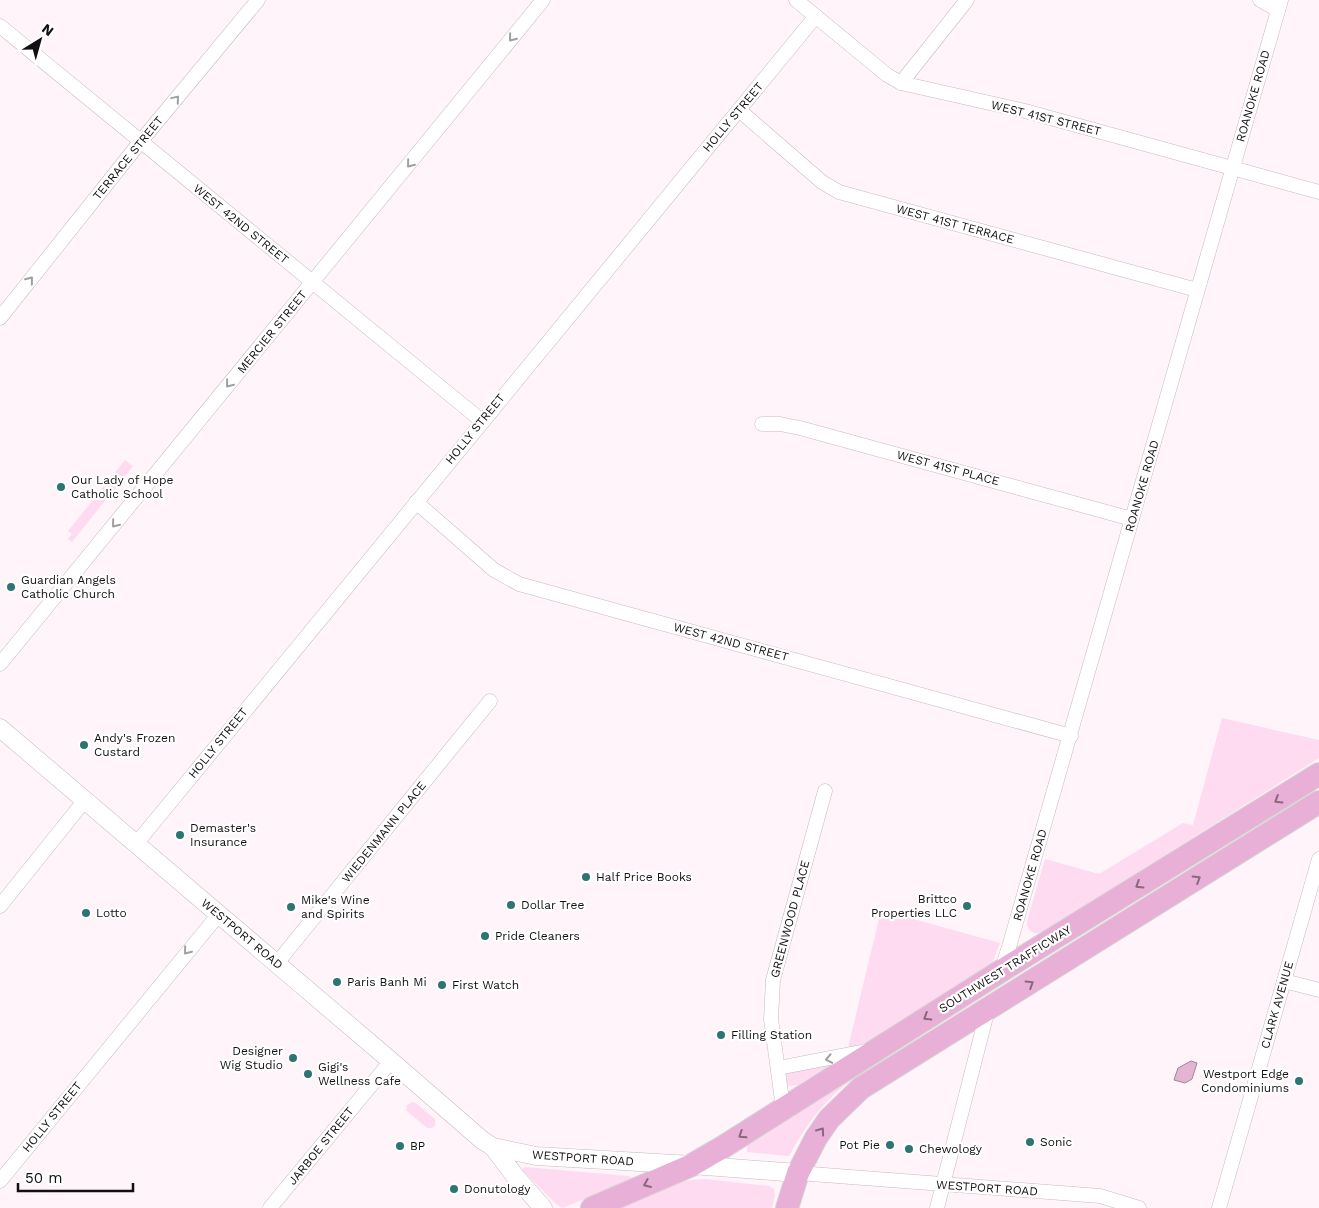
<svg xmlns="http://www.w3.org/2000/svg" width="1319" height="1208" font-family="'Work Sans',sans-serif">
<style>
.green{fill:#fedbf1}
.water{fill:#e4b5d3;stroke:#a68499}
.lines{fill:none;stroke-linecap:round;stroke-linejoin:round}
.minor-casing{stroke:#c6bac1;stroke-width:15}
.tertiary-casing{stroke:#c6bac1;stroke-width:19}
.primary-casing{stroke:#d5d4d4;stroke-width:24}
.minor{stroke:#fff;stroke-width:14}
.tertiary{stroke:#fff;stroke-width:18}
.primary{stroke:#e8b0d6;stroke-width:22}
.oneway{stroke:#a19fa0}
.oneway2{stroke:#89687e}
.poi-dot{fill:#2c7572;stroke:#fff;stroke-width:2}
.labels{text-anchor:middle;dominant-baseline:central;stroke-width:4.5;stroke-linejoin:round;paint-order:stroke}
.street-label{font-size:12px;fill:#141012;stroke:#fff}
.poi-label{font-size:12px;fill:#141012;stroke:#fff;text-anchor:start}
</style>
<rect width="100%" height="100%" fill="#fef4fa"/>
<g class="green">
<path d="M125 460 133 466 72 542 68 539 72 534 68 531Z"/>
<path d="M1222 718 1319 740V758L1043 932C1034 936 1027 931 1027 921L1045 859 1099 874 1183 823 1193 825Z"/>
<path d="M881 910 1000 943 993 961 989 966 867 1043 848 1048Z"/>
<path d="M831 1064 798 1085 789 1086 786 1082 784 1075 786 1071Z"/>
<path d="M866 1069 867 1071C859 1076 851 1081 844 1086 820 1105 804 1129 789 1156H787L747 1152V1144Z"/>
<path d="M412 1102 416 1103 435 1119V1126L432 1128H427L408 1112 406 1110 407 1105Z"/>
<path d="M526 1167 628 1176 631 1177 630 1181 562 1208 555 1203 523 1171V1168Z"/>
<path d="M705 1179 769 1186 774 1189 775 1195 772 1208H619L681 1182 691 1180Z"/>
</g>
<path class="water" d="M1191 1061 1197 1063 1192 1079 1185 1083 1174 1080 1178 1068Z"/>
<g class="lines">
<defs>
<g id="minor">
<path d="M796 0 887 75 901 83 1025 111 1319 192"/>
<path d="M1260 0 1278 10"/>
<path d="M0 26 482 421"/>
<path d="M901 83 967 0"/>
<path d="M739 110 822 182 839 192 1197 290"/>
<path d="M0 318 141 141 258 0"/>
<path d="M762 424H780L800 428 1132 519"/>
<path d="M416 502 494 570 519 584 1071 736"/>
<path d="M0 664 543 0"/>
<path d="M136 844 816 16"/>
<path d="M0 906 85 800"/>
<path d="M277 963 490 701"/>
<path d="M1001 971 1009 947 1281 0"/>
<path d="M1284 981 1319 990"/>
<path d="M778 1068 866 1051"/>
<path d="M783 1108 771 1019 773 980 825 791"/>
<path d="M798 1173 1100 1196 1139 1208"/>
<path d="M0 1181 219 914"/>
<path d="M270 1208 391 1061"/>
<path d="M937 1208 988 1009"/>
<path d="M1219 1208 1319 859"/>
</g>
<g id="tertiary">
<path d="M0 728 391 1061 482 1140 493 1147 536 1156 692 1165 798 1173"/>
<path d="M493 1147 515 1176 543 1208"/>
</g>
<g id="primary">
<path d="M592 1208 692 1165 723 1147 1001 971 1319 774"/>
<path d="M787 1208 798 1173 816 1138 829 1119 861 1088 1319 802"/>
</g>
</defs>
<use href="#minor" class="minor-casing"/>
<use href="#tertiary" class="tertiary-casing"/>
<use href="#primary" class="primary-casing"/>
<use href="#minor" class="minor"/>
<use href="#tertiary" class="tertiary"/>
<use href="#primary" class="primary"/>
</g>
<defs><path id="oneway-chevron" d="M-2-3.5L2.5 0L-2 3.5" fill="none" stroke-width="1.6" stroke-linecap="round" stroke-linejoin="round" transform="scale(1.25)"/></defs>
<g class="oneway">
<use href="#oneway-chevron" transform="translate(512 38) rotate(129)"/>
<use href="#oneway-chevron" transform="translate(176 99) rotate(-50)"/>
<use href="#oneway-chevron" transform="translate(410 164) rotate(129)"/>
<use href="#oneway-chevron" transform="translate(30 280) rotate(-51)"/>
<use href="#oneway-chevron" transform="translate(229 384) rotate(129)"/>
<use href="#oneway-chevron" transform="translate(115 524) rotate(129)"/>
<use href="#oneway-chevron" transform="translate(187 951) rotate(129)"/>
<use href="#oneway-chevron" transform="translate(829 1059) rotate(169)"/>
</g>
<g class="oneway2">
<use href="#oneway-chevron" transform="translate(1278 800) rotate(148)"/>
<use href="#oneway-chevron" transform="translate(1197 879) rotate(-32)"/>
<use href="#oneway-chevron" transform="translate(1139 885) rotate(148)"/>
<use href="#oneway-chevron" transform="translate(1030 984) rotate(-32)"/>
<use href="#oneway-chevron" transform="translate(927 1017) rotate(148)"/>
<use href="#oneway-chevron" transform="translate(821 1131) rotate(-54)"/>
<use href="#oneway-chevron" transform="translate(742 1135) rotate(147)"/>
<use href="#oneway-chevron" transform="translate(647 1184) rotate(157)"/>
</g>
<g class="poi-dot">
<circle cx="61" cy="487" r="5"/>
<circle cx="11" cy="587" r="5"/>
<circle cx="84" cy="745" r="5"/>
<circle cx="180" cy="835" r="5"/>
<circle cx="586" cy="877" r="5"/>
<circle cx="511" cy="905" r="5"/>
<circle cx="967" cy="906" r="5"/>
<circle cx="291" cy="907" r="5"/>
<circle cx="86" cy="913" r="5"/>
<circle cx="485" cy="936" r="5"/>
<circle cx="337" cy="982" r="5"/>
<circle cx="442" cy="985" r="5"/>
<circle cx="721" cy="1035" r="5"/>
<circle cx="293" cy="1058" r="5"/>
<circle cx="308" cy="1074" r="5"/>
<circle cx="1299" cy="1081" r="5"/>
<circle cx="1030" cy="1142" r="5"/>
<circle cx="890" cy="1145" r="5"/>
<circle cx="400" cy="1146" r="5"/>
<circle cx="909" cy="1149" r="5"/>
<circle cx="454" cy="1189" r="5"/>
</g>
<g class="labels">
<g class="street-label">
<text transform="translate(1253 96) rotate(-74)">ROANOKE ROAD</text>
<text transform="translate(733 117) rotate(-50)">HOLLY STREET</text>
<text transform="translate(1046 118) rotate(14)">WEST 41ST STREET</text>
<text transform="translate(128 158) rotate(-51)">TERRACE STREET</text>
<text transform="translate(241 224) rotate(39)">WEST 42ND STREET</text>
<text transform="translate(955 224) rotate(15)">WEST 41ST TERRACE</text>
<text transform="translate(272 332) rotate(-51)">MERCIER STREET</text>
<text transform="translate(475 429) rotate(-51)">HOLLY STREET</text>
<text transform="translate(948 468) rotate(15)">WEST 41ST PLACE</text>
<text transform="translate(1142 486) rotate(-74)">ROANOKE ROAD</text>
<text transform="translate(731 642) rotate(15)">WEST 42ND STREET</text>
<text transform="translate(218 743) rotate(-51)">HOLLY STREET</text>
<text transform="translate(384 832) rotate(-51)">WIEDENMANN PLACE</text>
<text transform="translate(1030 875) rotate(-74)">ROANOKE ROAD</text>
<text transform="translate(790 919) rotate(-75)">GREENWOOD PLACE</text>
<text transform="translate(242 934) rotate(40)">WESTPORT ROAD</text>
<text transform="translate(1005 969) rotate(-32)">SOUTHWEST TRAFFICWAY</text>
<text transform="translate(1277 1005) rotate(-74)">CLARK AVENUE</text>
<text transform="translate(52 1117) rotate(-51)">HOLLY STREET</text>
<text transform="translate(321 1146) rotate(-51)">JARBOE STREET</text>
<text transform="translate(583 1158) rotate(4)">WESTPORT ROAD</text>
<text transform="translate(987 1188) rotate(4)">WESTPORT ROAD</text>
</g>
<g class="poi-label">
<text x="71" y="480">Our Lady of Hope<tspan x="71" dy="14">Catholic School</tspan></text>
<text x="21" y="580">Guardian Angels<tspan x="21" dy="14">Catholic Church</tspan></text>
<text x="94" y="738">Andy's Frozen<tspan x="94" dy="14">Custard</tspan></text>
<text x="190" y="828">Demaster's<tspan x="190" dy="14">Insurance</tspan></text>
<text x="596" y="877">Half Price Books</text>
<text x="957" y="899" text-anchor="end">Brittco<tspan x="957" dy="14">Properties LLC</tspan></text>
<text x="301" y="900">Mike's Wine<tspan x="301" dy="14">and Spirits</tspan></text>
<text x="521" y="905">Dollar Tree</text>
<text x="96" y="913">Lotto</text>
<text x="495" y="936">Pride Cleaners</text>
<text x="347" y="982">Paris Banh Mi</text>
<text x="452" y="985">First Watch</text>
<text x="731" y="1035">Filling Station</text>
<text x="283" y="1051" text-anchor="end">Designer<tspan x="283" dy="14">Wig Studio</tspan></text>
<text x="318" y="1067">Gigi's<tspan x="318" dy="14">Wellness Cafe</tspan></text>
<text x="1289" y="1074" text-anchor="end">Westport Edge<tspan x="1289" dy="14">Condominiums</tspan></text>
<text x="1040" y="1142">Sonic</text>
<text x="880" y="1145" text-anchor="end">Pot Pie</text>
<text x="410" y="1146">BP</text>
<text x="919" y="1149">Chewology</text>
<text x="464" y="1189">Donutology</text>
</g>
</g>
<g transform="translate(40 40) rotate(37)" stroke="#ffffff" stroke-width="4" paint-order="stroke">
<path d="M0-4L9 19L0 12L-9 19Z" fill="#141012"/>
<text y="-8" font-size="14" font-weight="bold" text-anchor="middle" fill="#141012">N</text>
</g>
<path d="M18 1183v8h115v-8" fill="none" stroke="#141012" stroke-width="2.5"/>
<text x="25" y="1183" font-size="15" fill="#141012" stroke="#ffffff" stroke-width="4" paint-order="stroke">50 m</text>
</svg>
